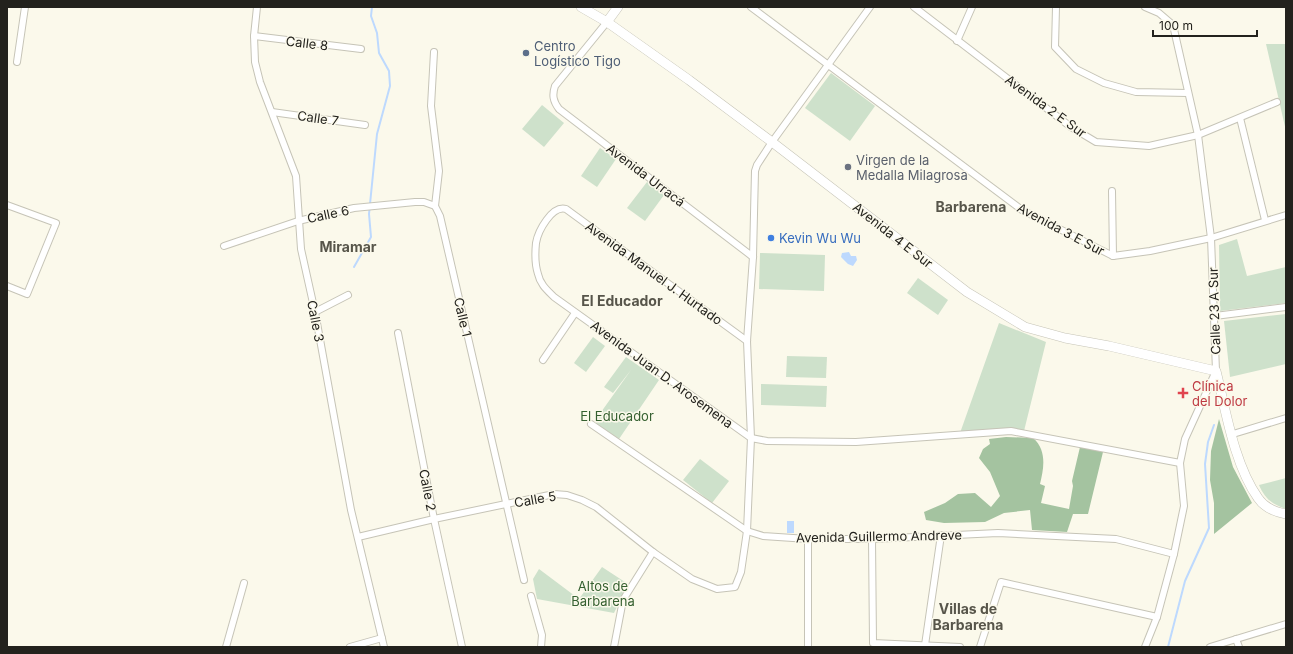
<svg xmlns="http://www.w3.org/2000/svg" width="1293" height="654" font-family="Inter,sans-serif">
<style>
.green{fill:#cee1cb}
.forest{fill:#a4c3a0}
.water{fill:#bdd9fe}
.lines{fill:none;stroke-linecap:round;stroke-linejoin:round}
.stream{stroke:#bdd9fe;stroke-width:2}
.street-casing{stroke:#c6c4b7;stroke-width:8}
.secondary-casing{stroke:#c6c4b7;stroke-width:10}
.street{stroke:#fff;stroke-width:6}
.secondary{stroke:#fff;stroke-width:9}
.service-dot{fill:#5c6f8a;stroke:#fbf9eb;stroke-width:1.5}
.worship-dot{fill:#6b7280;stroke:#fbf9eb;stroke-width:1.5}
.shop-dot{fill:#3f7fe0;stroke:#fbf9eb;stroke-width:1.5}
.health-dot{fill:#e0444e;stroke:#fbf9eb;stroke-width:1.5}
.labels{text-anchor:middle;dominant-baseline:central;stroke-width:3;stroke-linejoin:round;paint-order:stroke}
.street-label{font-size:13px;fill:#23221d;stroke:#fbf9eb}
.service-label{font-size:13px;fill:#4e5e75;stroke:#fbf9eb;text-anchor:start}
.worship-label{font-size:13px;fill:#5b616d;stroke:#fbf9eb;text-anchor:start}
.shop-label{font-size:13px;fill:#366cbe;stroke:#fbf9eb;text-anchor:start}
.health-label{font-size:13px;fill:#be3a42;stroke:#fbf9eb;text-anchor:start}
.park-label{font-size:13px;fill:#356030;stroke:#fbf9eb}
.neighbourhood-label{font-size:14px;font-weight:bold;fill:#57554a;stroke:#fbf9eb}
</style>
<rect width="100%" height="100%" fill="#fbf9eb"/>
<g class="green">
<path d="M1266 44H1286V131Z"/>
<path d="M831 73 875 106 850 141 805 108Z"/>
<path d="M542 105 564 123 544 147 522 129Z"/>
<path d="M600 148 616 159 597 187 581 176Z"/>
<path d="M647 182 664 195 645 221 627 208Z"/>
<path d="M1237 239 1247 276 1286 267V303L1220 311 1219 245Z"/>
<path d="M760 253 825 255 824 291 759 289Z"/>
<path d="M918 278 948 300 938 315 907 293Z"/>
<path d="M1286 314V364L1230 377 1224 321Z"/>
<path d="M999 323 1046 342 1024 431 1008 428 960 433Z"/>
<path d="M593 337 605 346 586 372 574 363Z"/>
<path d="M787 356 827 357 826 378 786 377Z"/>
<path d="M626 357 659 380 619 439 594 422 631 370 613 393 604 387Z"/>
<path d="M761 384 827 386 826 407 761 405Z"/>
<path d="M700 459 729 481 712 503 683 480Z"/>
<path d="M1286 478V509C1272 504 1265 499 1259 485Z"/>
<path d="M602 567 628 584 614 613 537 599 533 579 539 569 579 599Z"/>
</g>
<g class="forest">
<path d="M1219 419 1233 467 1252 503 1214 534V503L1210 480 1211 451Z"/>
<path d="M1006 437 1033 438C1047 450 1044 468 1040 484L1045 486 1041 503 1069 509 1073 486 1072 481 1080 447 1103 452 1088 514H1073L1067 532 1032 530 1030 510 1004 513 985 522 944 523 926 520 924 512 945 503 958 494 975 493 991 507 1000 496 990 472 979 458 983 449 990 444 989 439Z"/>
</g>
<g class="water">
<path d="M849 252 851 256H856L857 260 853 266 848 264 841 257 842 253Z"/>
<rect x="787" y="521" width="7" height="12"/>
</g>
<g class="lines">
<g class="stream">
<path d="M354 267 371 237 369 214 377 134 390 86 389 71 379 53 377 33 371 16 372 7"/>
<path d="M1168 647 1185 581 1209 528 1205 464 1208 442 1214 425"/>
</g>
<defs>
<g id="street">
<path d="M257 7 254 36 255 62 260 82 296 176 301 249 315 312 351 510 384 647"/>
<path d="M751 7 1022 210 1113 256 1150 251 1211 238 1286 215"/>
<path d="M914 7 1071 127 1096 142 1149 146 1198 135 1277 102"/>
<path d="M1056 7 1055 47 1076 69 1104 83 1136 92 1188 93"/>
<path d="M607 22 555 86C552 95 553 101 559 109L753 257"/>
<path d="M254 36 361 49"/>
<path d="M957 41 972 7"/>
<path d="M434 52 431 106 439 171 435 206 440 216 524 580"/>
<path d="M17 62 25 7"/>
<path d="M272 112 365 125"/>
<path d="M1240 118 1265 220"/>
<path d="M1112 191 1113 256"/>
<path d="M7 205 56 223 27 294 7 286"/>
<path d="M224 246 298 221 354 208 415 202H424L435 206"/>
<path d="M315 312 348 295"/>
<path d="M1215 316 1286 307"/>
<path d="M398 333 434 519 462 647"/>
<path d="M747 341 566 209C552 205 538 231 536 243 535 253 535 265 538 274 540 284 547 290 554 297L751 438 767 441 856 442 1011 431 1180 463"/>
<path d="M543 360 575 313"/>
<path d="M591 424 747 531 763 536 808 539H872L998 533 1116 539 1174 554"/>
<path d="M1233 434 1286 418"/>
<path d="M358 537 434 519 554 494 567 495 582 500 596 507 653 552 692 579 717 589 735 587 741 572 747 531 751 438 747 341 753 257 755 171 757 165 772 142 870 7"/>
<path d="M872 539 873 643 960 647"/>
<path d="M531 596 542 635 541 647"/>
<path d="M1236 639 1239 647"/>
<path d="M925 645 941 535"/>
<path d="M226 647 244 583"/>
<path d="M350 647 382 638"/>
<path d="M614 647 623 600 653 552"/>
<path d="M808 647V539"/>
<path d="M980 647 1001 582 1157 617"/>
<path d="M1145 647 1157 617 1174 554 1184 506 1180 463 1185 439 1216 371 1211 238 1198 135 1173 25 1159 13 1145 7"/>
<path d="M1210 647 1286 624"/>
</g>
<g id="secondary">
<path d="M581 7 607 22 689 80 772 142 967 292 1025 327 1065 338 1109 346 1216 371C1226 411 1234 464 1258 498 1264 507 1275 512 1286 514"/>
<path d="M607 22 618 7"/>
</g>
</defs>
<use href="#street" class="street-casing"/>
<use href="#secondary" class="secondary-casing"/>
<use href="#street" class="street"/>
<use href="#secondary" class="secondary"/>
</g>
<circle class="service-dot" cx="526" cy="53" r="4"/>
<circle class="worship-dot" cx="848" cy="167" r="4"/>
<circle class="shop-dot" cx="771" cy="238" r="4"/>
<path class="health-dot" d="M1181 387h4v4h4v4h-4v4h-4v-4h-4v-4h4z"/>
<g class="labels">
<g class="street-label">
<text transform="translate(307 43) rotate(7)">Calle 8</text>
<text transform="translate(1046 106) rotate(36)">Avenida 2 E Sur</text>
<text transform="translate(318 118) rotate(8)">Calle 7</text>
<text transform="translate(646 175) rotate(37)">Avenida Urracá</text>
<text transform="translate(328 214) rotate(-12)">Calle 6</text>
<text transform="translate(1061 229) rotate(28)">Avenida 3 E Sur</text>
<text transform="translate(893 235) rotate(38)">Avenida 4 E Sur</text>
<text transform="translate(654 273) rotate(36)">Avenida Manuel J. Hurtado</text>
<text transform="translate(1214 311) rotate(-92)">Calle 23 A Sur</text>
<text transform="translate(463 317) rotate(77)">Calle 1</text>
<text transform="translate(316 321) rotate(79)">Calle 3</text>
<text transform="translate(662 374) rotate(36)">Avenida Juan D. Arosemena</text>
<text transform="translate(428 490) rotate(79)">Calle 2</text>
<text transform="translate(535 499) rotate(-10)">Calle 5</text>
<text transform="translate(879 536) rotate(-1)">Avenida Guillermo Andreve</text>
</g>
<g class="service-label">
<text x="534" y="46">Centro<tspan x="534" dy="15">Logístico Tigo</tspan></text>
</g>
<g class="worship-label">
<text x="856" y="160">Virgen de la<tspan x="856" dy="15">Medalla Milagrosa</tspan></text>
</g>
<g class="shop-label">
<text x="779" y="238">Kevin Wu Wu</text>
</g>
<g class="health-label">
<text x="1192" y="386">Clínica<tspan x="1192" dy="15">del Dolor</tspan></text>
</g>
<g class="park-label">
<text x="617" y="416">El Educador</text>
<text x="603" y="586">Altos de<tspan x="603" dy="15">Barbarena</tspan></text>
</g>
<g class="neighbourhood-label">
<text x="971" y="206">Barbarena</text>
<text x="348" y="246">Miramar</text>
<text x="622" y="300">El Educador</text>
<text x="968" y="608">Villas de<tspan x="968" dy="16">Barbarena</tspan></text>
</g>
</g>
<rect width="1293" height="654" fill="none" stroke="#23221d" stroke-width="16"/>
<path d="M1153 30v6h104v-6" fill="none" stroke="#23221d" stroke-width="2"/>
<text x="1159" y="30" font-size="12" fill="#23221d" stroke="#fbf9eb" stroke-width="3" paint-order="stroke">100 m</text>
</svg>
